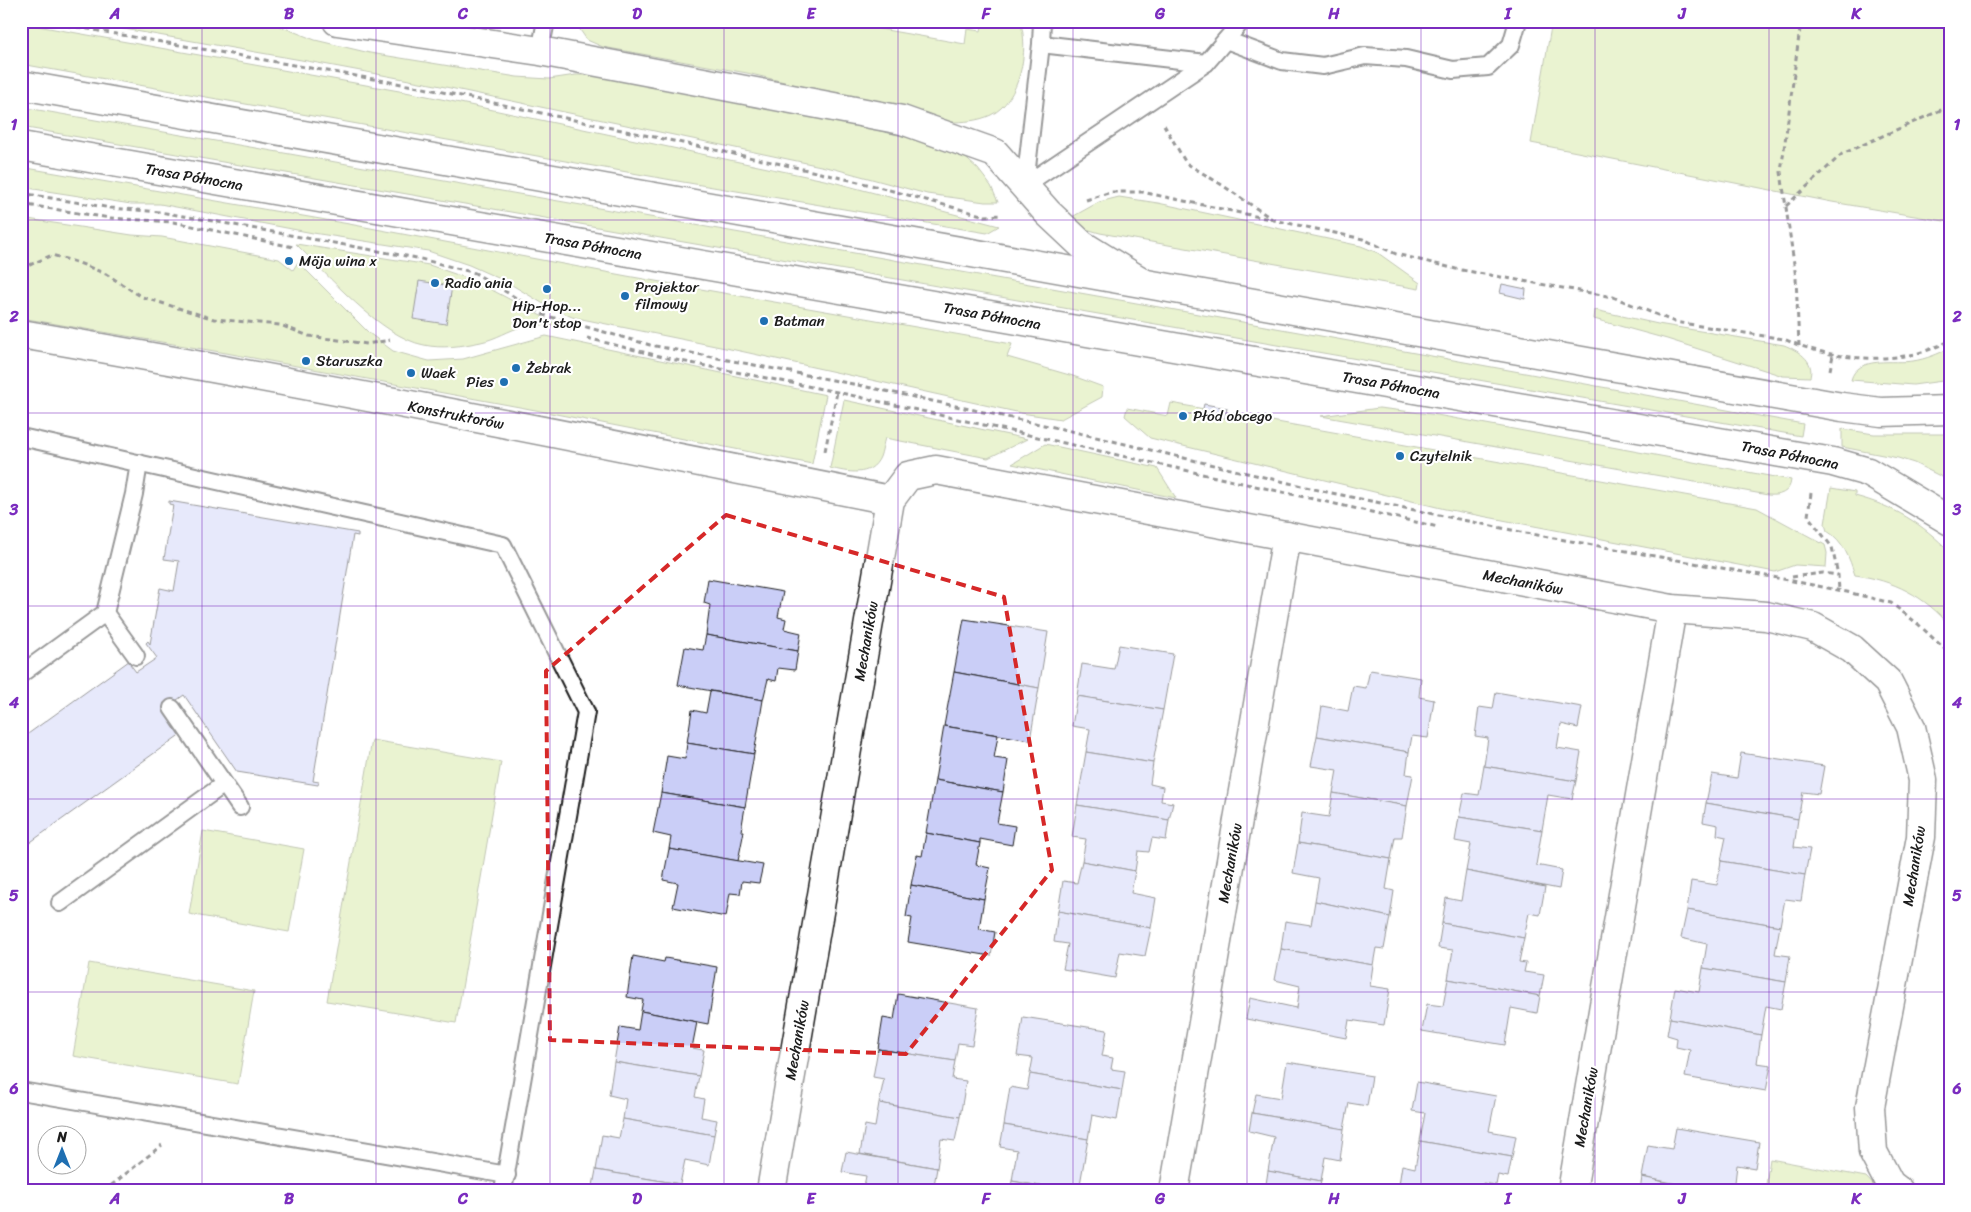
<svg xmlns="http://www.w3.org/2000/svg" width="1971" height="1212" font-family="Sriracha,sans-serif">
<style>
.green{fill:#d0e599;stroke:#76805a}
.building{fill:#cacef7;stroke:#1c1c1c}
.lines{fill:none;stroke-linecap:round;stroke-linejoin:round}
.service-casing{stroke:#1c1c1c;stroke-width:20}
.minor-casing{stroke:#1c1c1c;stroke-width:31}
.primary-casing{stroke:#1c1c1c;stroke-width:31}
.path{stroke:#1c1c1c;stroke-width:3;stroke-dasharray:5 4;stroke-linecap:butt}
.service{stroke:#fff;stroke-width:16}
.minor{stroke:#fff;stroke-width:28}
.primary{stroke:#fff;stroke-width:28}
.marked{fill:none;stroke:#d62828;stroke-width:4;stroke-dasharray:10 6;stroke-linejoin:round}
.grid{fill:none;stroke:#7b2cbf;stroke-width:1;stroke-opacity:0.55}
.poi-dot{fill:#1f6fb2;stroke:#fff;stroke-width:2}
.labels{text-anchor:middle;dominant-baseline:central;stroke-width:4.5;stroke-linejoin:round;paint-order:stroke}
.street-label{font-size:15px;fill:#1c1c1c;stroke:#fff}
.poi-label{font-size:15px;fill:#1c1c1c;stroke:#fff;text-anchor:start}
.neatline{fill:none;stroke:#7b2cbf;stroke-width:2}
.grid-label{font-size:16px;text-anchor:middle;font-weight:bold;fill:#7b2cbf}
</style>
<rect width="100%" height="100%" fill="#fff"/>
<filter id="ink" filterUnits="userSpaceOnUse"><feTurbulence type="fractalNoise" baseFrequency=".02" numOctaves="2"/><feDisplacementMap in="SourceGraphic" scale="10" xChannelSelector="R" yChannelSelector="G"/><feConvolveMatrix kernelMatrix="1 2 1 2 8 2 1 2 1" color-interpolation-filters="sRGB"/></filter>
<g filter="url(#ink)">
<g class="green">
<path d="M78 21H267L315 40 370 53 517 77 549 79 576 75H610L820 117 911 138 959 152 978 169 991 186 998 202H985L927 194 835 169 436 85 307 61Z"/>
<path d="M441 21H511C490 33 464 25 441 21Z"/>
<path d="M574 21H835L965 44 967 29 981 31 983 21H1020C1030 49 1020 101 991 115 978 121 964 122 950 122L747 73 603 47 587 40Z"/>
<path d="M1552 21H1950V222L1832 202 1531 143Z"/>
<path d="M21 23 427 96 829 181 999 226 987 233 683 182 21 64Z"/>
<path d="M21 107C615 211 1210 314 1803 424L1801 436 21 127Z"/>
<path d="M21 167 349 224 627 276 1012 344 1007 357 1073 376 1103 387 1102 397 1061 419 1021 413 740 351 572 317 542 303 507 282 469 265 428 251 313 233 160 204H131L21 187Z"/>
<path d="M1119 197 1158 203 1361 246 1378 253 1420 283 1419 289 1100 233 1079 227 1072 217 1099 202Z"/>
<path d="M21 218 132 235 162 237 279 259 293 270 298 262 369 333 393 351 429 361 463 359 546 336 826 395 812 464 525 408 226 353 21 318Z"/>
<path d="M296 244 429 265 475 281 562 327C549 326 536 323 524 326 509 330 496 339 481 342 462 346 442 349 424 345 381 337 327 274 296 244Z"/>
<path d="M1595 310 1658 324 1784 345C1797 350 1815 360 1810 377L1783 376 1667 339 1594 319Z"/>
<path d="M1950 348V380L1913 385 1851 380C1857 355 1895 364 1913 361 1926 359 1938 354 1950 348Z"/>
<path d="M844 400 1027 439 988 458 885 438C883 444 882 452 880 457 871 478 847 472 830 468Z"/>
<path d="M1171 403 1757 508 1825 545 1827 553 1826 567 1795 565 1775 572 1445 509 1150 438 1125 416 1127 408 1168 416Z"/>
<path d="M1379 408 1437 415 1791 480C1790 493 1779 496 1768 495L1321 416Z"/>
<path d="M1842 429 1874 434H1950V481L1914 463 1898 458 1842 447Z"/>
<path d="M1045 444 1157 468 1176 498 1012 464Z"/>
<path d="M1831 488 1855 492V496C1893 506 1922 523 1950 552V626C1925 596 1893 580 1855 575 1849 558 1844 541 1827 531L1825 524Z"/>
<path d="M372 740 501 762 456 1023 327 1001Z"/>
<path d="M203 831 304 849 289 932 189 914Z"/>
<path d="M89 963 254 991 238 1084 73 1056Z"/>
<path d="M1770 1159 1866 1177 1879 1191H1765Z"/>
</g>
<g class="building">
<path d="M419 281 452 286 446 324 413 319Z"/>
<path d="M1502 284 1526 289 1525 299 1500 293Z"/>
<path d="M1204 404 1227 408 1225 418 1202 413Z"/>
<path d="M169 501 358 533V536L353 535 313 781 319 782 318 785 237 772 184 695 163 710 179 732 185 731 21 849V739L133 658 135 661 130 664 136 672 157 658 146 643 148 641 150 644 160 588 174 591 179 561 164 559 173 505 169 504Z"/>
<path d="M708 579 783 592 778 617 786 619 784 629 801 633 798 651 706 635 710 605 704 603Z"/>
<path d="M964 619 1048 632 1039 688 954 672Z"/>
<path d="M706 635 798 651 795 670 778 668 776 681 768 679 763 700 678 685 685 647 703 650Z"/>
<path d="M1119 645 1173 654 1163 710 1077 696 1082 664 1114 669Z"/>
<path d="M1370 670 1421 678 1419 697 1434 700 1428 738 1412 736 1409 752 1317 736 1322 706 1348 711 1353 686 1366 688Z"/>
<path d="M954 672 1039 688 1030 740 944 726Z"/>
<path d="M710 691 763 700 754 754 687 743 692 710 706 713Z"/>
<path d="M1496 692 1582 707 1578 728 1561 724 1557 748 1581 752 1576 781 1484 766 1488 738 1475 736 1479 707 1493 709Z"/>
<path d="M1077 696 1163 710 1153 763 1086 752 1090 729 1072 726Z"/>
<path d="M944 726 998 735 994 758 1008 760 1003 792 935 780Z"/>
<path d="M1317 736 1409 752 1406 774 1413 775 1407 806 1333 793 1337 770 1311 766Z"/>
<path d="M687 743 754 754 745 807 661 793 667 756 685 759Z"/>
<path d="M1086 752 1153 763 1150 784 1163 787 1161 801 1173 803 1169 820 1077 805Z"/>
<path d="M1741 753 1824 766 1819 794 1803 792 1798 819 1706 803 1712 774 1737 778Z"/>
<path d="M1484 766 1576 781 1572 799 1548 795 1542 830 1459 817 1464 793 1479 795Z"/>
<path d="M935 780 1003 792 997 823 1015 826 1012 845 980 839V843L926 833Z"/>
<path d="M661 793 745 807 741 831H744L738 861 669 849 671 837 653 833Z"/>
<path d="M1333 793 1407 806 1402 837H1395L1391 859 1298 843 1302 813 1329 817Z"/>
<path d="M1706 803 1798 819 1794 847 1810 849 1805 875 1721 861 1726 837 1717 835 1718 825 1703 822Z"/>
<path d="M1077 805 1169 820 1166 840 1152 838 1149 852 1138 851 1135 871 1082 861 1086 839 1072 837Z"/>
<path d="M1459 817 1542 830 1536 865 1562 870 1559 889 1466 871 1471 844 1455 841Z"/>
<path d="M926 833 980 843 976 865 990 868 984 899 911 885 917 855 922 856Z"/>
<path d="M1298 843 1391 859 1386 889 1394 891 1390 917 1315 901 1319 878 1293 873Z"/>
<path d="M669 849 763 865 759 883 742 881 740 894 730 893 726 917 673 907 678 883 663 880Z"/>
<path d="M1082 861 1135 871 1131 893 1156 898 1151 928 1058 911 1063 881 1077 883Z"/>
<path d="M1721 861 1805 875 1801 901 1785 899 1780 926 1687 910 1691 881 1717 885Z"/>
<path d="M1466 871 1545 887 1540 915 1529 913 1524 938 1442 923 1446 898 1461 901Z"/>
<path d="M911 885 984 899 979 929 995 932 991 956 908 942 912 918 906 917Z"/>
<path d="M1315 901 1390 917 1384 949 1376 948 1373 965 1281 949 1285 921 1311 925Z"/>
<path d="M1687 910 1780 926 1775 954 1790 956 1786 982 1703 968 1707 944 1681 938Z"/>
<path d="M1058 911 1151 928 1145 956 1120 952 1115 978 1063 969 1068 944 1054 942Z"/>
<path d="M1442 923 1524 938 1519 962 1526 963 1524 972 1544 975 1540 996 1448 979 1453 950 1438 948Z"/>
<path d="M1281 949 1373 965 1370 986 1390 989 1384 1025 1349 1020 1346 1038 1246 1019 1250 998 1297 1008 1300 986 1275 980Z"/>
<path d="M633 956 664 962 665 958 717 967 708 1024 641 1011 643 1000 627 997Z"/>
<path d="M1703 968 1786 982 1781 1009 1766 1006 1761 1035 1670 1018 1675 988 1699 992Z"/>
<path d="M1448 979 1540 996 1537 1013 1511 1008 1505 1045 1422 1031 1427 1004 1443 1006Z"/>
<path d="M898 994 978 1008 972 1045 958 1043 955 1061 878 1049 883 1018 894 1020Z"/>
<path d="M641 1011 697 1022 692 1048 704 1050 699 1076 614 1062 620 1027 638 1030Z"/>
<path d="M1023 1017 1107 1030 1102 1056 1113 1058 1111 1069 1125 1071 1122 1090 1030 1074 1033 1058 1017 1056Z"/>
<path d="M1670 1018 1761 1035 1757 1063 1771 1065 1766 1091 1685 1077 1690 1050 1676 1047 1677 1038 1667 1035Z"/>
<path d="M878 1049 955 1061 952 1079 966 1081 960 1117 879 1103 884 1079 873 1077Z"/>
<path d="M614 1062 699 1076 695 1097 704 1099 701 1117 717 1120 714 1135 623 1119 626 1099 609 1095Z"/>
<path d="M1287 1062 1372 1076 1367 1106 1349 1103 1344 1129 1252 1113 1256 1094 1281 1098Z"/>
<path d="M1030 1074 1122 1090 1117 1120 1092 1115 1088 1139 1004 1125 1010 1087 1027 1090Z"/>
<path d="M1417 1082 1496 1096 1489 1131 1516 1136 1512 1157 1420 1141 1425 1113 1412 1111Z"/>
<path d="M879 1103 960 1117 955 1141 941 1139 937 1168 860 1154 865 1125 875 1127Z"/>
<path d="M1252 1113 1344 1129 1340 1160 1325 1157 1321 1181 1268 1171 1274 1137 1249 1131Z"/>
<path d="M623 1119 714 1135 709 1165 685 1160 680 1184 596 1170 602 1135 619 1138Z"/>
<path d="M1004 1125 1088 1139 1079 1190 1068 1188V1191L1012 1181 1017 1150 1000 1147Z"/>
<path d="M1676 1128 1759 1142 1755 1168 1737 1165 1734 1191H1713L1642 1177 1648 1145 1672 1149Z"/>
<path d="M1420 1141 1512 1157 1508 1177 1498 1175 1496 1185 1483 1183 1481 1191H1398L1402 1165 1415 1168Z"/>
<path d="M846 1152 937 1168 933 1191H863L866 1176 842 1172Z"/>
<path d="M596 1170 680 1184 679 1191H592Z"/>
<path d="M1268 1171 1321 1181 1319 1191H1265Z"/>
<path d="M1642 1177 1678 1185 1713 1191H1640Z"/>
<path d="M1012 1181 1068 1191H1010Z"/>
</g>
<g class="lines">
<defs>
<g id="service">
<path d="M1226 40 1282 61 1323 66 1365 56 1406 59 1453 70 1488 67 1511 45 1518 21"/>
<path d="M1041 44 1042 21"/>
<path d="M540 51 546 21"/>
<path d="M1025 185 1041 44 1206 63"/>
<path d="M1025 185 1206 63 1242 21"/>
<path d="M21 437 503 545 586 712 503 1191"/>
<path d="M105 613 136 656"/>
<path d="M21 674 105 613 134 494 139 463"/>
<path d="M172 708 240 807"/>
<path d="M60 903 224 784"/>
<path d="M21 1091 507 1175"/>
</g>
<g id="minor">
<path d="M337 21 540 51 902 120 995 153 1048 213 1082 245 1142 282"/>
<path d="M21 334C312 384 601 442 890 500"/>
<path d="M771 1191 890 500 908 476 936 470 1672 609 1766 616 1813 627 1852 649 1888 682 1911 727 1923 780 1921 837 1870 1107 1873 1152 1890 1184 1899 1191"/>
<path d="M1174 1191 1287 536"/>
<path d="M1572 1191 1672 609"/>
</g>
<g id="primary">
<path d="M21 85 1842 407 1881 412 1950 410"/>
<path d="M21 146 1833 462 1868 472 1950 521"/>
</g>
</defs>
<use href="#service" class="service-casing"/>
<use href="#minor" class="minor-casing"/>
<use href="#primary" class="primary-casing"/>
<g class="path">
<path d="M42 21 419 87 786 165 871 185 985 216 1002 215"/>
<path d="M1164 125 1186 163 1222 185 1272 219"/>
<path d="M21 193 111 208 160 212 201 219 417 258 475 273 544 315 650 345 853 384 1058 428 1327 492 1526 533 1783 579 1847 592 1891 603 1918 624 1950 654"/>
<path d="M1086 200 1111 192H1142L1363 239 1396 254 1456 269 1613 297 1675 322 1784 339C1822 356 1864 362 1905 356 1920 354 1936 347 1950 341"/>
<path d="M21 204 110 218 173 222 293 247"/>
<path d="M1786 206 1842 154 1950 106"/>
<path d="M21 269 52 255 79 263 106 274 142 297 214 319 280 325 309 336 367 344 390 340"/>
<path d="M587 338 671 359 837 392 1438 527"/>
<path d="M1799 346 1796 278 1781 172 1801 21"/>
<path d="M1830 370 1833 355"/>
<path d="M825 451 837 392"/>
<path d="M1811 493 1808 516 1832 547 1838 575 1839 591"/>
<path d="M1792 577 1823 573 1838 575"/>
<path d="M104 1191 162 1145"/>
</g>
<use href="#service" class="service"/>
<use href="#minor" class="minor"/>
<use href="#primary" class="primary"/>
</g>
</g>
<path d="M0 0H1971V1212H0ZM726 515 1004 597 1052 870 906 1054 550 1040 546 671Z" fill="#fff" fill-opacity=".55" fill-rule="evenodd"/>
<path class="marked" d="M726 515 1004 597 1052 870 906 1054 550 1040 546 671Z"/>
<path class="grid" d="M202 21V1191M376 21V1191M550 21V1191M724 21V1191M898 21V1191M1073 21V1191M1247 21V1191M1421 21V1191M1595 21V1191M1769 21V1191M21 220H1950M21 413H1950M21 606H1950M21 799H1950M21 992H1950"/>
<g class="poi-dot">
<circle cx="289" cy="261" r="5"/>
<circle cx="435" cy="283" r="5"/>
<circle cx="547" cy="289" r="5"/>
<circle cx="625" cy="296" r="5"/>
<circle cx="764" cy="321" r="5"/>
<circle cx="306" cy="361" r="5"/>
<circle cx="516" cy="368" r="5"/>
<circle cx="411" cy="373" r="5"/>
<circle cx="504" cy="382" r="5"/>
<circle cx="1183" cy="416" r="5"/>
<circle cx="1400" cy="456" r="5"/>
</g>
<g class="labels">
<g class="street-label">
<text transform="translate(194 177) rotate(10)">Trasa Północna</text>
<text transform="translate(593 246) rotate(10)">Trasa Północna</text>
<text transform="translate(992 316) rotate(10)">Trasa Północna</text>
<text transform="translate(1391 385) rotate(10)">Trasa Północna</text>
<text transform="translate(456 415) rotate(11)">Konstruktorów</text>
<text transform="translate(1790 455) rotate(11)">Trasa Północna</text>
<text transform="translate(1523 582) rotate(11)">Mechaników</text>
<text transform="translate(866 641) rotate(-80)">Mechaników</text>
<text transform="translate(1230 863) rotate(-80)">Mechaników</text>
<text transform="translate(1914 866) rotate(-81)">Mechaników</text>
<text transform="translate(797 1040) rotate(-80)">Mechaników</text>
<text transform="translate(1586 1107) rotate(-80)">Mechaników</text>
</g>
<g class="poi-label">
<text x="299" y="261">Möja wina x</text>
<text x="445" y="283">Radio ania</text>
<text x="635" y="287">Projektor<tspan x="635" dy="17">filmowy</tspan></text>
<text x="547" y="306" text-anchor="middle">Hip-Hop...<tspan x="547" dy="17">Don't stop</tspan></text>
<text x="774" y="321">Batman</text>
<text x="316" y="361">Staruszka</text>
<text x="526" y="368">Żebrak</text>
<text x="421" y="373">Waek</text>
<text x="494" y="382" text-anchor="end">Pies</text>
<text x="1193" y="416">Płód obcego</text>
<text x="1410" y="456">Czytelnik</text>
</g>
</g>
<rect width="1971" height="1212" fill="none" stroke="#fff" stroke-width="55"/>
<g transform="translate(62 1150)"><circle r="24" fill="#ffffff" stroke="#a4a4a4"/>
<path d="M0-4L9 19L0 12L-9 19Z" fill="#1f6fb2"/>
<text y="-8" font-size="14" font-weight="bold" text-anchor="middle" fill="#1c1c1c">N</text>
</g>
<rect x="28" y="28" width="1916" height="1156" class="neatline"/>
<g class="grid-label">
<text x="115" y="19">A</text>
<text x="289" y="19">B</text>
<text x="463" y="19">C</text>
<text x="637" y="19">D</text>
<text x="811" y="19">E</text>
<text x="986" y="19">F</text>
<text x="1160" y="19">G</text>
<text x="1334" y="19">H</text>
<text x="1508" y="19">I</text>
<text x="1682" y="19">J</text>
<text x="1856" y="19">K</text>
<text x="14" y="130">1</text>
<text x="1957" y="130">1</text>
<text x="14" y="322">2</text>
<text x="1957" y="322">2</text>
<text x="14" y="515">3</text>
<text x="1957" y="515">3</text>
<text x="14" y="708">4</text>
<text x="1957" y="708">4</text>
<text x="14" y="901">5</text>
<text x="1957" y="901">5</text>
<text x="14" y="1094">6</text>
<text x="1957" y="1094">6</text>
<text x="115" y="1204">A</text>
<text x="289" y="1204">B</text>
<text x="463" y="1204">C</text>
<text x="637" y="1204">D</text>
<text x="811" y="1204">E</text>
<text x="986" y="1204">F</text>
<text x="1160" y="1204">G</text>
<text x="1334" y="1204">H</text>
<text x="1508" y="1204">I</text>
<text x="1682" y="1204">J</text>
<text x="1856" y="1204">K</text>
</g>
</svg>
